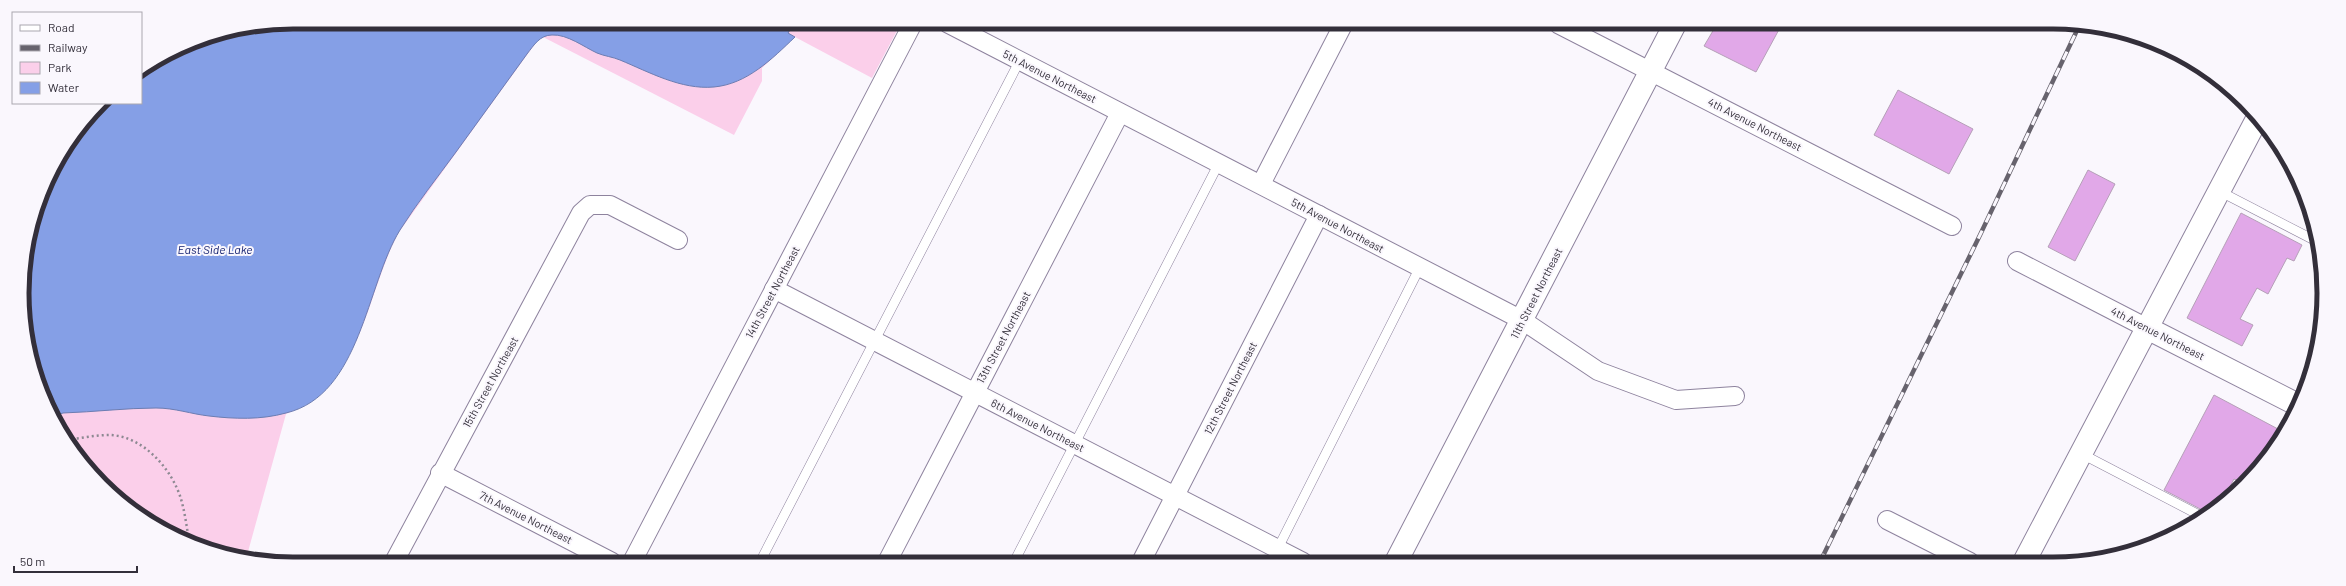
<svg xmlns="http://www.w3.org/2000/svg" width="2346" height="586" font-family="Barlow,sans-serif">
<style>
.green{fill:#fbcfea}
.water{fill:#859fe6;stroke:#6c7db2}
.building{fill:#e1a8e8;stroke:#b5a0b8}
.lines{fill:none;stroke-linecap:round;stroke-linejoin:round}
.lane-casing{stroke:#8e839e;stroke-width:10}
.street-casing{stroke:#8e839e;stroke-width:20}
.secondary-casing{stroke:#8e839e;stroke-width:24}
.path{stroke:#8d8992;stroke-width:2.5;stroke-dasharray:2 3;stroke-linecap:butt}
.lane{stroke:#fff;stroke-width:9}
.street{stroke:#fff;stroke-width:18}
.secondary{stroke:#fff;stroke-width:22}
.rail-casing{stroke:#67636d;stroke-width:4.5}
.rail{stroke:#faf7fd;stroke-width:3;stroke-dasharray:9;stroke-linecap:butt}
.labels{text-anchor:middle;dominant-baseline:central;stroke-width:4;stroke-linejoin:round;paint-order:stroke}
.street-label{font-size:11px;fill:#332f3a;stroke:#faf7fd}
.water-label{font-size:12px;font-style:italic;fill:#101d6d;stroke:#faf7fd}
.rim{fill:none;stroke:#332f3a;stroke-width:5}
</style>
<rect width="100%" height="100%" fill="#faf7fd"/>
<path class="green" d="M293 22 901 23 872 78 795 37 762 68V81L734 135 543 37 537 41 399 232C366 293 362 387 286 414L246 559 206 550 158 528 114 497 78 458 50 413 31 363 23 275 31 223 50 173 78 128 101 103H141V73L190 43 240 27Z"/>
<path class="water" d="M293 22 794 23 788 33 795 37C772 59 747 84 714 87 681 90 649 72 620 60 613 57 604 56 597 53 584 47 567 34 552 35 540 35 534 45 527 54 503 87 480 119 456 152 437 178 417 203 400 230 366 285 361 395 286 413 261 420 234 419 209 416 191 414 175 408 156 408 126 408 94 412 63 413L52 417 31 363 23 275 31 223 50 173 78 128 101 103H141V73L190 43 240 27Z"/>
<g class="building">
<path d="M1717 24H1782L1756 72 1704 46Z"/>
<path d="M1898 90 1973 129 1949 174 1874 135Z"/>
<path d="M2088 170 2115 184 2075 261 2048 247Z"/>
<path d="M2241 213 2302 245 2294 261 2287 258 2268 294 2257 288 2240 319 2253 325 2242 346 2187 318Z"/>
<path d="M2214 395 2278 429 2259 465 2245 484 2234 479 2222 501 2206 512 2164 490Z"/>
</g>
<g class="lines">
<defs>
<g id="lane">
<path d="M2219 191 2318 242"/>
<path d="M2082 454 2201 516"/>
<path d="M760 562 1020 60"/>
<path d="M1014 562 1219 163"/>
<path d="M1271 562 1420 267"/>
</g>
<g id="street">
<path d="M947 23 1522 320 1598 371 1676 400 1735 396"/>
<path d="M1558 24 1952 226"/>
<path d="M1261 184 1344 23"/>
<path d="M2017 261 2147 328"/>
<path d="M774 289 1303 562"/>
<path d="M440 473 612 562"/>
<path d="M1887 520 1970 562"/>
<path d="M394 562 581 213 590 205H610L678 240"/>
<path d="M632 562 913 23"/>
<path d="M887 562 1120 113"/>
<path d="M1141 562 1319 215"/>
</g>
<g id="secondary">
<path d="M2147 328 2298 405"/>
<path d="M1396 562 1675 24"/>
<path d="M2024 562 2258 117"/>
</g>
</defs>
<use href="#lane" class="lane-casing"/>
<use href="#street" class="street-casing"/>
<use href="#secondary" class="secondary-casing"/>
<path class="path" d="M67 440C81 438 96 435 110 435 143 436 172 469 181 499 185 513 187 528 189 542"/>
<use href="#lane" class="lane"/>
<use href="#street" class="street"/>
<use href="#secondary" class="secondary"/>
<defs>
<path id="rail" d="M1820 562 1980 235 2080 24"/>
</defs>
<use href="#rail" class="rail-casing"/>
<use href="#rail" class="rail"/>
</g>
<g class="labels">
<g class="street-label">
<text transform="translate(1050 76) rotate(27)">5th Avenue Northeast</text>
<text transform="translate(1755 124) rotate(27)">4th Avenue Northeast</text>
<text transform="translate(1338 225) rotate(28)">5th Avenue Northeast</text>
<text transform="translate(772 292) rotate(-62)">14th Street Northeast</text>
<text transform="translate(1536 293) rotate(-63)">11th Street Northeast</text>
<text transform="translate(2158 333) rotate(27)">4th Avenue Northeast</text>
<text transform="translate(1003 337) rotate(-62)">13th Street Northeast</text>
<text transform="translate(490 382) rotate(-61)">15th Street Northeast</text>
<text transform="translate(1230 388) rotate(-63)">12th Street Northeast</text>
<text transform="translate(1038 425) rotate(27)">6th Avenue Northeast</text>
<text transform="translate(526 517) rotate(27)">7th Avenue Northeast</text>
</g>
<g class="water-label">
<text x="215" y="249">East Side Lake</text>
</g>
</g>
<path d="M0 0H2346V586H0ZM293 29H2053A264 264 0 0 1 2317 293V293A264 264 0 0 1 2053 557H293A264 264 0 0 1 29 293V293A264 264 0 0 1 293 29Z" fill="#faf7fd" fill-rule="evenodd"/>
<path class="rim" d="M293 29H2053A264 264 0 0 1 2317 293V293A264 264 0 0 1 2053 557H293A264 264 0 0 1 29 293V293A264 264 0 0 1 293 29Z"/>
<rect x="12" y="12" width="130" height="92" fill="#faf7fd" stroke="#aaa7af"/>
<rect x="20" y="25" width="20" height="6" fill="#ffffff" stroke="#aaa7af"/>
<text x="48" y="32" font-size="12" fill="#332f3a">Road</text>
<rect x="20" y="45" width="20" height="6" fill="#67636d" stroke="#aaa7af"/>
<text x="48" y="52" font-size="12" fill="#332f3a">Railway</text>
<rect x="20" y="62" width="20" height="12" fill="#fbcfea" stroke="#aaa7af"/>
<text x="48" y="72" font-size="12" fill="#332f3a">Park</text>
<rect x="20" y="82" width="20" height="12" fill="#859fe6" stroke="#aaa7af"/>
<text x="48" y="92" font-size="12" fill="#332f3a">Water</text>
<path d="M14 566v6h123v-6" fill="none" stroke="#332f3a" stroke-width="2"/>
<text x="20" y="566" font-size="12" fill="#332f3a" stroke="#faf7fd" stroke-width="3" paint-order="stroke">50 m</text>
</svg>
